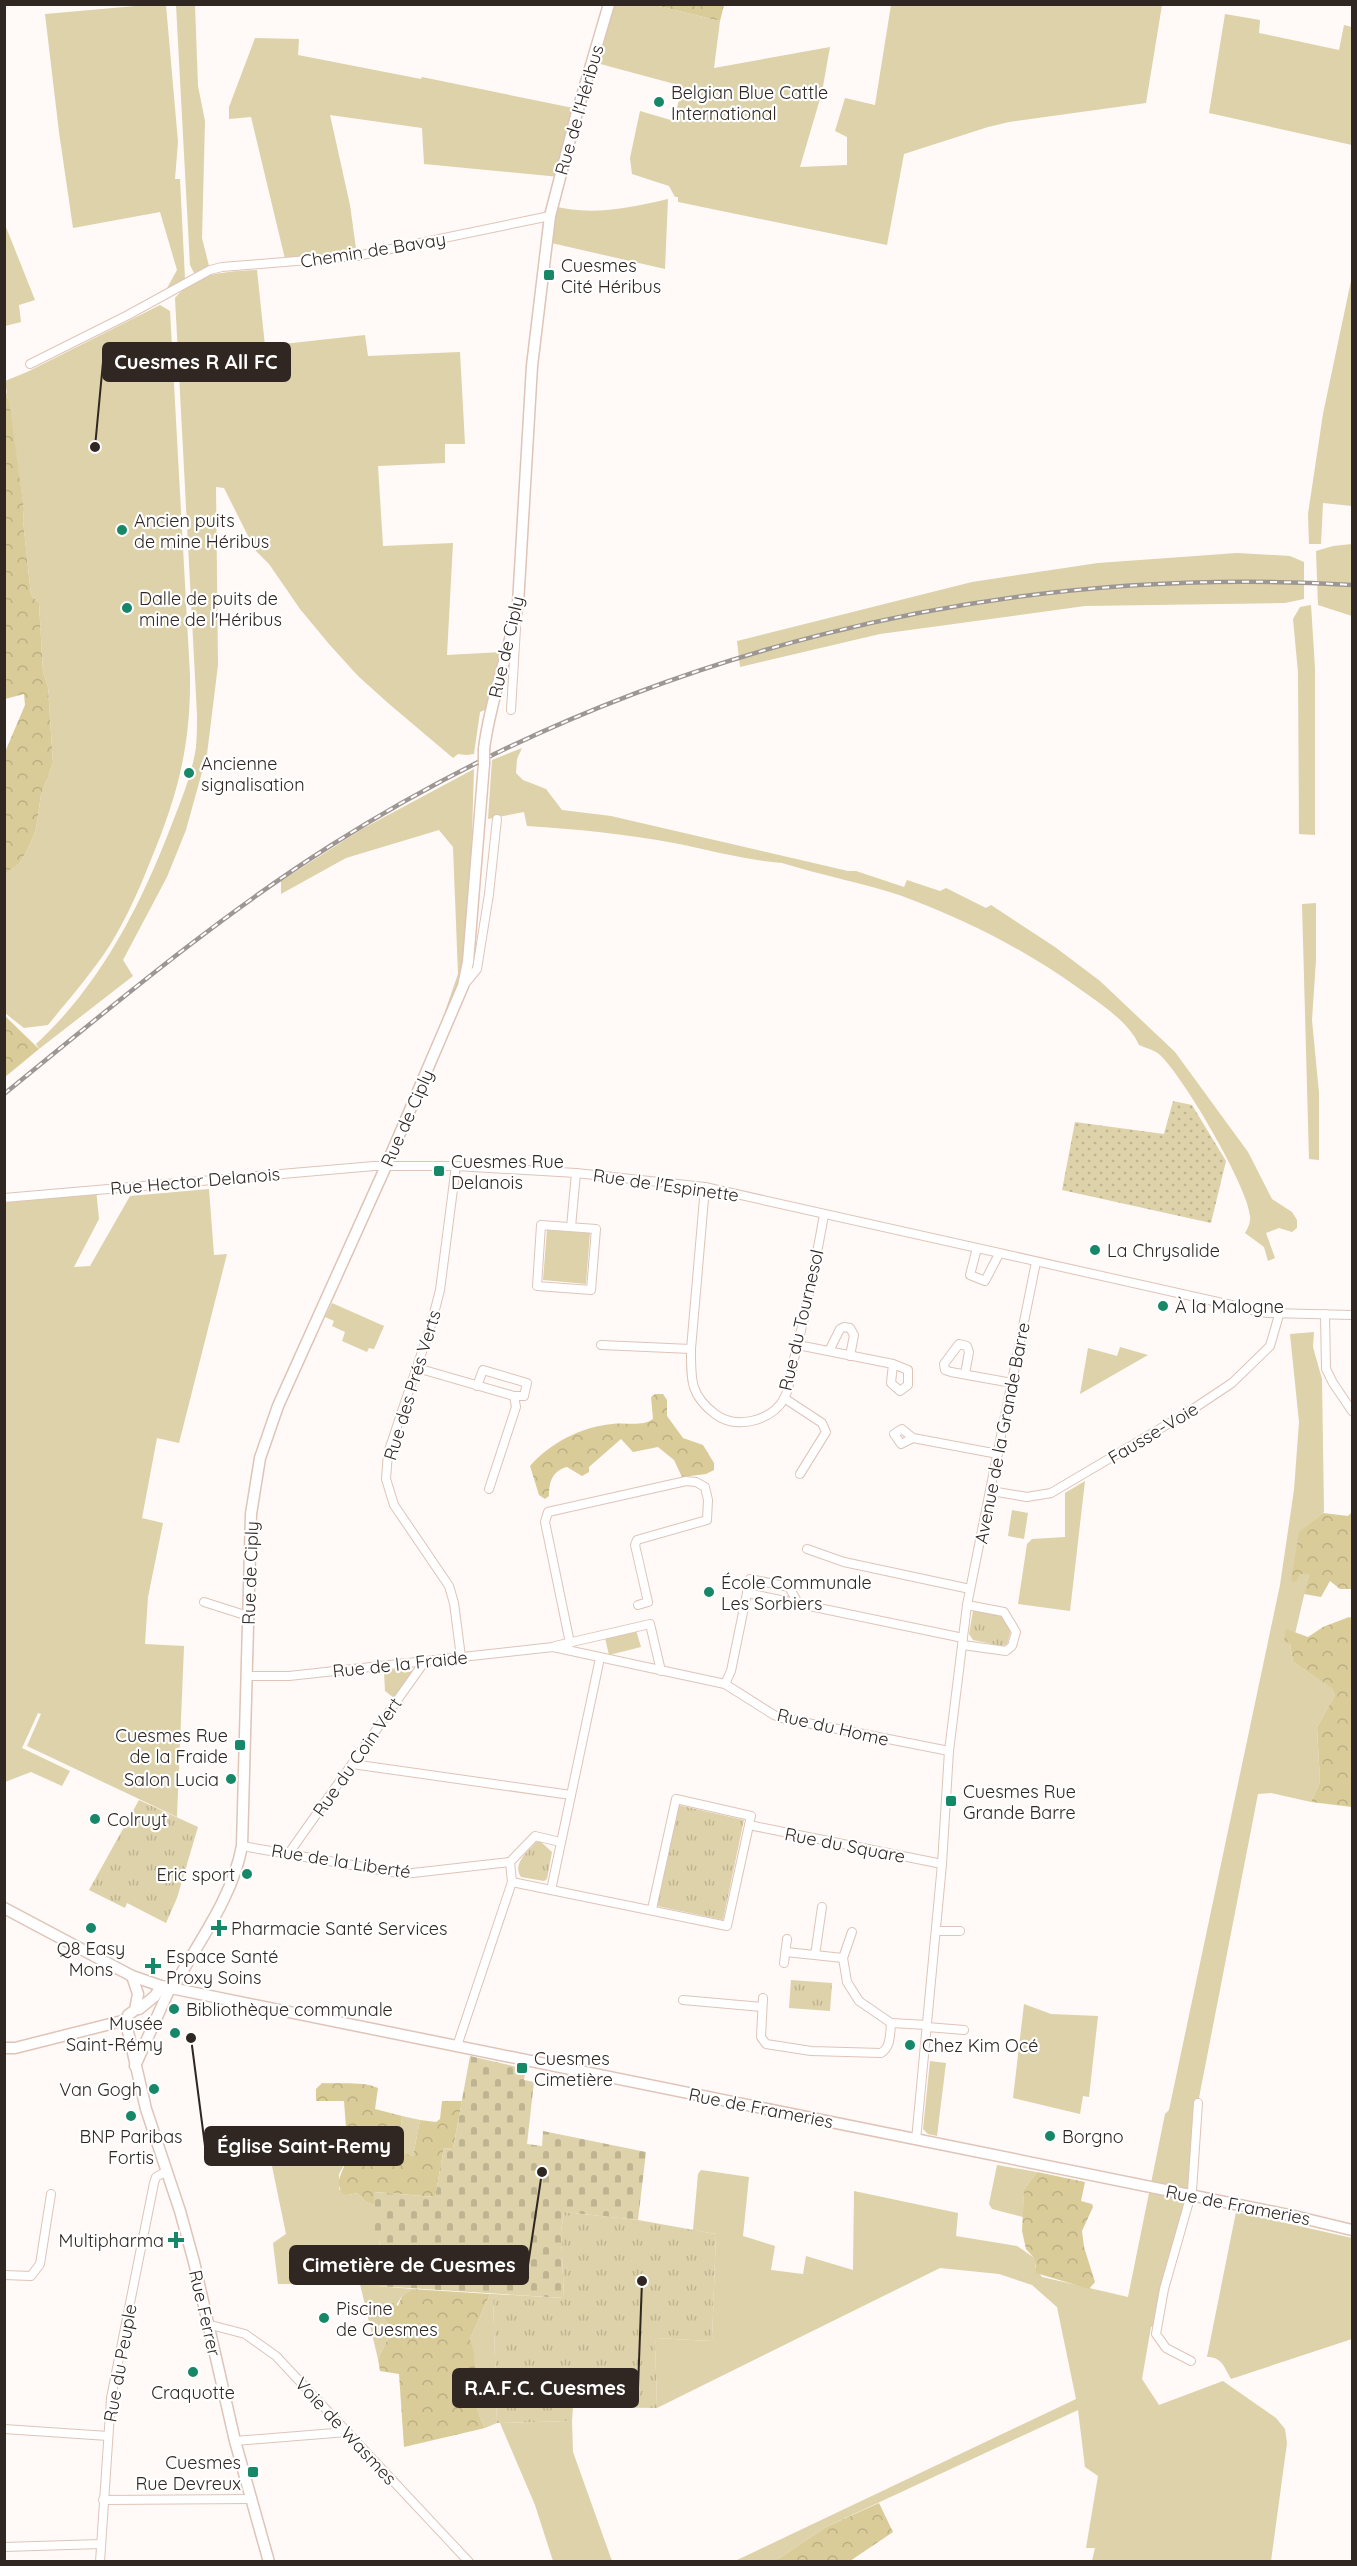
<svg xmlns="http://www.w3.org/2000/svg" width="1357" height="2566" font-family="Quicksand,sans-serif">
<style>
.grass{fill:#ddd2a9}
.forest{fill:url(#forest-crowns)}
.cemetery{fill:url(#cemetery-stones)}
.park{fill:url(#park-tufts)}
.garden{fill:url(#garden-dots)}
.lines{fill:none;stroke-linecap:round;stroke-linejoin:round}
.street-casing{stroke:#dfc4b8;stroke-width:10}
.secondary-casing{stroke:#dfc4b8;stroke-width:13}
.street{stroke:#fff;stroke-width:8}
.secondary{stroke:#fff;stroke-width:10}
.rail-casing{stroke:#9e9693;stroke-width:4.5}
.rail{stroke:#fff;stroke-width:2;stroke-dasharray:7;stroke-linecap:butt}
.secondary-bridge-casing{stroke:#dfc4b8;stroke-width:13;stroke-linecap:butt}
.secondary-bridge{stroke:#fff;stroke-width:10}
.poi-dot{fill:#178867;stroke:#fff;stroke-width:2}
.labels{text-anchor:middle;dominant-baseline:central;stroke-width:4.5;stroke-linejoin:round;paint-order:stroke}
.poi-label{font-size:18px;fill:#302622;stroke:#fff;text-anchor:start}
.street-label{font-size:18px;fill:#302622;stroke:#fff}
.leader{fill:none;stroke:#302622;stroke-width:2}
.callout-dot{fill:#302622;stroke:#fff;stroke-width:2}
.callout{fill:#302622;stroke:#302622;stroke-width:2}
.callout-label{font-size:20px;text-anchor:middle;font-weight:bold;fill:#fff}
</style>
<defs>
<pattern id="forest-crowns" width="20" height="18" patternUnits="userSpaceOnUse" patternTransform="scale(1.5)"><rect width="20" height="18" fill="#dacc99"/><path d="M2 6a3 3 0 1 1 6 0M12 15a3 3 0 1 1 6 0" fill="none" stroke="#bbaf84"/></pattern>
<pattern id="cemetery-stones" width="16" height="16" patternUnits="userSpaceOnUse" patternTransform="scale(1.5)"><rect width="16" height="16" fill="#ddd2a9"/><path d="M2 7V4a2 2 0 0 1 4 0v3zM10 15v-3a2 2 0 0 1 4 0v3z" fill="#beb491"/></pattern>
<pattern id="park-tufts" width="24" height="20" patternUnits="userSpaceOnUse" patternTransform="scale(1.5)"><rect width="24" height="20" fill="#ddd2a9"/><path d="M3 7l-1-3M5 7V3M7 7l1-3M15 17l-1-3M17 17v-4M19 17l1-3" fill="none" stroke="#beb491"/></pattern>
<pattern id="garden-dots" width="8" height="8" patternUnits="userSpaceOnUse" patternTransform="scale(1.5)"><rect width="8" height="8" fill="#ddd2a9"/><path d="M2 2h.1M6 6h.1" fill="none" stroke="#beb491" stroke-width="1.8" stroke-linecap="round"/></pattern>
</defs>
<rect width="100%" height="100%" fill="#fff9f7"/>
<g class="grass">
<path d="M147 5H166L178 142 175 179H180L185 279 166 290 177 270 160 212 73 228 59 132 45 14Z"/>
<path d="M176 5H195L198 86 205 121 202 238 210 270 196 277 190 265Z"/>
<path d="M609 5H654L720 21 714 68 830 47 822 92 800 167 847 165V137L835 131 845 98 875 105 891 5H1162L1146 103 1009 122 988 127 904 154 887 245 678 202V197H675L669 186 632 174 630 158 640 111 674 121 682 86 593 62Z"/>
<path d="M1225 14 1260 20 1259 33 1339 50 1344 25 1352 27V145L1209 113Z"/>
<path d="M255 38 299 39 298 55 421 79 422 77 578 109 560 177 424 164 422 128 330 115 350 205 357 256 286 263 251 117 229 119V107Z"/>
<path d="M668 199 665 269 547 242 553 206C590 216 631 208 668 199Z"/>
<path d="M4 222 35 300 19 305 21 322 5 326Z"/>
<path d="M257 270 265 346 365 335 368 356 460 352 465 444H445V463L378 466 383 546 453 543 447 655 502 652 493 706 480 712 474 754 466 755 458 754 453 758 388 703 358 676 329 644 300 609 269 564 255 550 224 488 216 487 218 665 207 754 186 830 167 877 123 960 133 976 39 1049 36 1044C99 986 139 909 170 829 180 803 192 775 196 747 197 736 197 725 197 715L175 298C197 272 224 272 257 270Z"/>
<path d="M1352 276V506L1323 503 1321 544H1309L1308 514 1323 414Z"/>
<path d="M160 305 170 311 190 675C191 747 177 797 150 862 139 890 126 919 110 945 92 973 69 999 48 1025L24 1028 5 1013 4 873 19 864 29 847 36 829 41 795 53 763 48 687 43 672 39 603 31 595 23 520 24 509 5 381 27 372Z"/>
<path d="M1352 544V616L1318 605 1316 551 1333 546Z"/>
<path d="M1237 553 1290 556 1304 562V599L1285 603 1085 606 880 634 740 667 737 641 972 582 1098 563Z"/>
<path d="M1311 605 1315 668V835L1299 834 1298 672 1293 619 1300 607Z"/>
<path d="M522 748 517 759 516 773 523 780 546 789 562 810 611 816 848 871H856L904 887 907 880 940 891 946 888 986 908 991 905 1055 947 1100 981 1175 1052 1248 1152 1272 1199 1292 1212 1297 1220V1228L1292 1232 1279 1228 1266 1233 1275 1258 1268 1261 1264 1247 1245 1233C1248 1228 1251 1222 1250 1216 1248 1187 1183 1076 1160 1055 1155 1050 1146 1048 1139 1045 1130 1024 1103 1005 1084 992 1028 951 967 920 902 896 863 883 821 875 782 863 745 860 710 850 674 843 625 834 576 829 527 826L524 812 488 819 492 760Z"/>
<path d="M474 769 468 962 446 1029 442 1020 458 974 453 847 439 830 346 858 281 894V881L362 829Z"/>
<path d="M1316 903V960L1312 1020 1319 1093V1160L1309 1159 1302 904Z"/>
<path d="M96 1189 99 1219 74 1267 90 1266 130 1196 209 1189 214 1255 227 1254 179 1443 157 1438 142 1518 163 1523 148 1597 145 1644 184 1646 177 1817 27 1746 41 1714 38 1713 22 1748 70 1771 62 1786 31 1772 5 1782V1198Z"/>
<path d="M547 1230 590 1233 586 1284 543 1280Z"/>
<path d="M332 1303 384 1326 374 1349 369 1348 367 1352 342 1341 345 1332 332 1326 334 1321 325 1317Z"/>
<path d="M1314 1332 1313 1347 1322 1379 1324 1512 1299 1533V1574H1309L1295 1634 1290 1644 1293 1662 1333 1688 1335 1695 1317 1727 1320 1782 1311 1802 1271 1793 1258 1794 1198 2103 1189 2196 1157 2324 1151 2327 1142 2379 1159 2405 1223 2381 1276 2418 1285 2429 1287 2443 1271 2561H1092L1095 2548H1086L1098 2476 1085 2467 1078 2410 826 2527 775 2561H735L1076 2399 1057 2307 1032 2285 999 2274 940 2268 657 2408 655 2338 712 2341 716 2234 693 2230 698 2174 701 2170 749 2177 743 2236 775 2246 771 2270 803 2274 806 2256 853 2270 854 2191 958 2213 956 2236 1017 2246 1036 2259 1035 2267 1042 2277 1128 2297 1165 2114 1169 2110 1280 1585 1294 1490 1299 1422 1290 1334Z"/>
<path d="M1120 1347 1148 1355 1080 1394 1088 1348 1117 1356Z"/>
<path d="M1085 1481 1070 1611 1018 1604 1027 1544 1032 1539 1065 1537V1493Z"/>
<path d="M1012 1510 1028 1513 1024 1539 1008 1536Z"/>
<path d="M636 1630 641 1647 609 1655 605 1638Z"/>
<path d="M409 1668 413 1672 394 1698 385 1691 384 1671Z"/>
<path d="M1024 2004 1051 2014 1098 2016 1089 2097 1083 2096 1080 2114 1013 2098Z"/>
<path d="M930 2061 946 2063 937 2136 928 2134 923 2129Z"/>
<path d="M402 2116 420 2120 413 2156 398 2152Z"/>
<path d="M345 2163 339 2174V2189L348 2195 357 2193 366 2202 375 2205V2239H380L377 2286 412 2289 402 2296 386 2321 392 2330 378 2359 360 2284H278L273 2243 286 2234 272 2166Z"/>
<path d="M997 2165 1037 2172 1024 2189 1023 2217 992 2209 989 2204Z"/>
<path d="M1236 2212 1352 2238V2339L1231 2379C1224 2367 1222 2357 1207 2357Z"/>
<path d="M490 2294H493L497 2423 485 2428 478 2413 470 2339Z"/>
<path d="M572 2421 573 2452 612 2561H553L535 2505 500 2423Z"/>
</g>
<g class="forest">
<path d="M654 5 724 4V5L720 21Z"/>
<path d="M5 387 10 408 24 509 23 520 31 595 39 603 43 672 48 687 53 763 41 795 36 829 29 847 19 864 5 873V752L25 705 24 694 5 699Z"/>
<path d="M5 1016 39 1049 5 1077Z"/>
<path d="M655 1394H663L667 1400V1416L683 1438 703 1445 714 1463V1470L706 1474 682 1477 674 1460 658 1447 633 1452 621 1439 589 1467V1472L582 1476 567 1467C552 1471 549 1482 549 1496L545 1499 539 1495 530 1466C550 1443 581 1427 612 1424 626 1422 642 1427 653 1419L651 1397Z"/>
<path d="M1352 1512V1589H1340L1330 1581 1321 1597 1304 1594 1309 1574H1300L1296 1582 1291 1581 1299 1532 1323 1513 1348 1516Z"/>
<path d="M1349 1617 1352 1618V1807L1311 1802 1320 1782 1317 1727 1335 1695 1332 1688 1293 1662 1290 1644 1284 1641 1286 1629 1308 1637 1323 1627Z"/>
<path d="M322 2083C339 2084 365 2081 378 2088L375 2109 402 2116 398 2151 413 2156 420 2120 436 2122 440 2119 442 2101H462L453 2149 444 2148 435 2197 375 2192V2205L366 2202 357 2193 348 2195 343 2194C334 2181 342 2175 345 2163 349 2149 345 2117 344 2101H316V2089Z"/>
<path d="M1037 2172 1085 2182 1081 2201 1092 2204 1093 2207 1082 2231 1084 2247 1095 2282 1089 2289 1036 2273 1035 2259 1026 2249 1022 2231 1024 2189Z"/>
<path d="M412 2289 490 2294 470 2339 474 2353 478 2413 485 2428 404 2447 399 2374 380 2371 378 2359 392 2330 386 2321 384 2310 393 2303 398 2306 402 2296Z"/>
<path d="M879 2503 893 2532 850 2561H775L826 2527Z"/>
</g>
<path class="cemetery" d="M470 2056 526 2069 524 2080 534 2082 527 2144 542 2146 543 2131 646 2152 638 2220 564 2212 561 2231 564 2298 377 2286 380 2239H375L374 2192 435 2197 444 2148 453 2149Z"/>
<g class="park">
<path d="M977 1609 1001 1614 1011 1630 1007 1645 1001 1646 973 1640 969 1634 973 1611Z"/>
<path d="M139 1800 198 1827 177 1898 166 1923 127 1903 125 1908 89 1890Z"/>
<path d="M678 1805 744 1820 723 1920 657 1906Z"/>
<path d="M536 1842H541L552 1852 547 1879 544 1881 521 1877C512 1863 528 1852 536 1842Z"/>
<path d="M791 1980 832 1983 830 2011 789 2008Z"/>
<path d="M564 2212 638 2220 716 2234 712 2341 655 2338 657 2408 573 2407 572 2421 497 2423 493 2294 564 2298 561 2231Z"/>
</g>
<path class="garden" d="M1173 1101 1192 1105 1226 1161 1211 1223 1062 1190 1075 1122 1164 1134Z"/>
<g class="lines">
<defs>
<g id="street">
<path d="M30 364 128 315 210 270 222 267 357 256 550 216"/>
<path d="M511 710 516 628"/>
<path d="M464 985 477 969 489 894 497 819"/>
<path d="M456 1166 440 1290 431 1325 388 1453 386 1479 394 1505 449 1586 454 1603 461 1657"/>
<path d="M705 1187 691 1349C691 1380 690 1395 715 1414 736 1430 771 1421 784 1399 790 1388 791 1371 794 1359 807 1311 815 1263 824 1215"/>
<path d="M4 1198 374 1166H456L576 1173 705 1187 1267 1313 1352 1315"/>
<path d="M541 1225 596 1229 591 1290 537 1286Z"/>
<path d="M571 1227 576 1173"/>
<path d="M977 1248 970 1275 985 1281 999 1254"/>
<path d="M1325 1314 1326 1369 1333 1383 1352 1411"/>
<path d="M601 1345 691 1349"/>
<path d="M798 1345 893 1364 908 1370V1385L900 1391 891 1383 893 1364"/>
<path d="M829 1351 840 1329 844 1327 850 1328 854 1335 850 1356"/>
<path d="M417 1368 514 1396 516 1407 489 1489"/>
<path d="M965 1374 969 1352 967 1346 959 1344 944 1364 945 1370 951 1372 1012 1383"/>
<path d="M477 1386 483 1370 527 1383 524 1396H514"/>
<path d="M784 1398 822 1423 826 1432 800 1474"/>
<path d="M913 1438 902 1429 894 1434 901 1444 913 1438 998 1454"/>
<path d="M991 1491 1027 1497 1051 1493 1190 1411 1232 1383 1270 1346 1279 1315"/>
<path d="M807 1549 844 1562 970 1589"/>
<path d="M204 1602 248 1616"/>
<path d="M798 1603 789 1587 750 1579 747 1593C819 1608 891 1623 963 1638"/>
<path d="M570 1643 545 1522 548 1512 686 1481 696 1482 705 1487 708 1500 707 1520 637 1540 635 1545 648 1602 638 1605"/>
<path d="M963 1645 1006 1651 1012 1646 1016 1632 1004 1612 967 1605"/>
<path d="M555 1646 650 1624 661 1671"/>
<path d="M247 1676H289L553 1647 725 1684 774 1715 782 1718 949 1751"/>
<path d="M725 1684 731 1671 747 1593"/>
<path d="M352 1764 571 1795"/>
<path d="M749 1825 942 1864"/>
<path d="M242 1846 404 1874 510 1862"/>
<path d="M289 1853 425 1661"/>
<path d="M512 1882 727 1926 751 1816 676 1799 652 1909"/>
<path d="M551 1890 600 1658"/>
<path d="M936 1931H960"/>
<path d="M852 1932 843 1958 847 1982 859 2001 891 2023 927 2025"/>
<path d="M786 1952 843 1958"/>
<path d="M815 1955 822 1907"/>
<path d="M784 1963 787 1939"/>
<path d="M763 1998 761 2037 766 2044 811 2051 881 2053C891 2047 890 2034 891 2023"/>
<path d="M683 2000 762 2007"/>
<path d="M927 2027 964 2030"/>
<path d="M457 2046 512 1882 510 1862 535 1836 560 1842"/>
<path d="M916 2140 942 1864 949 1751 967 1605 1036 1262"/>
<path d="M4 2275 31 2276 40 2264 51 2194"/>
<path d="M207 2324 245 2334 276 2356 469 2562"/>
<path d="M1191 2361 1166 2348 1156 2334 1164 2289 1192 2191 1198 2103"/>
<path d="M4 2429 108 2436"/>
<path d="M235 2441 347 2432"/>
<path d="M103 2500 252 2499"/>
<path d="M4 2547 101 2544"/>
<path d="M100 2562 111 2398 154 2183 156 2177 165 2172"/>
</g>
<g id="secondary">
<path d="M484 749C490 700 509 653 518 604L532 366 550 216 576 116 609 4"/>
<path d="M4 1908 132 1976 161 1986 1294 2216 1352 2230"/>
<path d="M132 1976 138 1994 135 2010 128 2015 126 2023 146 2109 180 2211 194 2262 235 2441 269 2562"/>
<path d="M139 2009 155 1996 161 1986"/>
<path d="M4 2048H15L126 2020"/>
<path d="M135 2066 170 1988 178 1979C202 1937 233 1895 242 1846L251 1514 260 1458 278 1406 386 1166 463 986 468 962 484 764"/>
</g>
</defs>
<use href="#street" class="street-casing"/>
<use href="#secondary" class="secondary-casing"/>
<use href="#street" class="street"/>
<use href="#secondary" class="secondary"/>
<defs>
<path id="rail" d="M4 1094C110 1008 215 919 330 846 634 653 994 563 1352 585"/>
</defs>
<use href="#rail" class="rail-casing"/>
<use href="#rail" class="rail"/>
<defs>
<path id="secondary-bridge" d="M484 764V749"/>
</defs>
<use href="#secondary-bridge" class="secondary-bridge-casing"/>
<use href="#secondary-bridge" class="secondary-bridge"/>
</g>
<g class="poi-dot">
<circle cx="659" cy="102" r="6"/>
<rect x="543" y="269" width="12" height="12" rx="3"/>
<circle cx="122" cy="530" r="6"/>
<circle cx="127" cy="608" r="6"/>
<circle cx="189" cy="773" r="6"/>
<rect x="433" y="1165" width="12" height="12" rx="3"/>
<circle cx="1095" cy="1250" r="6"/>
<circle cx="1163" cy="1306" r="6"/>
<circle cx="709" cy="1592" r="6"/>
<rect x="234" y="1739" width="12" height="12" rx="3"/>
<circle cx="231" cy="1779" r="6"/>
<rect x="945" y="1795" width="12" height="12" rx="3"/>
<circle cx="95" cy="1819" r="6"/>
<circle cx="247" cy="1874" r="6"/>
<circle cx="91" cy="1928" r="6"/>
<path d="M216 1919h6v6h6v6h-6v6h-6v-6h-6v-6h6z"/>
<path d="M150 1957h6v6h6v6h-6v6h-6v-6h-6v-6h6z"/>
<circle cx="174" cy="2009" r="6"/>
<circle cx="175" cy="2033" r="6"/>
<circle cx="910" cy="2045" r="6"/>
<rect x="516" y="2062" width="12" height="12" rx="3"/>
<circle cx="154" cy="2089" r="6"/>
<circle cx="131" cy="2116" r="6"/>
<circle cx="1050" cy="2136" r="6"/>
<path d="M173 2231h6v6h6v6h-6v6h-6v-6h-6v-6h6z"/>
<circle cx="324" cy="2318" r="6"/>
<circle cx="193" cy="2372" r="6"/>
<rect x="247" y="2466" width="12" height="12" rx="3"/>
</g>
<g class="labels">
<g class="poi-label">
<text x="671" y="92">Belgian Blue Cattle<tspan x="671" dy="21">International</tspan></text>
<text x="561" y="265">Cuesmes<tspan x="561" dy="21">Cité Héribus</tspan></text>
<text x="134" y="520">Ancien puits<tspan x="134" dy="21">de mine Héribus</tspan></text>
<text x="139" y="598">Dalle de puits de<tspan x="139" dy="21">mine de l'Héribus</tspan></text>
<text x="201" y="763">Ancienne<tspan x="201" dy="21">signalisation</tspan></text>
<text x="451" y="1161">Cuesmes Rue<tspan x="451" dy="21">Delanois</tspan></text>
<text x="1107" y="1250">La Chrysalide</text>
<text x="1175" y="1306">À la Malogne</text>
<text x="721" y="1582">École Communale<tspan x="721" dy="21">Les Sorbiers</tspan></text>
<text x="228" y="1735" text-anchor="end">Cuesmes Rue<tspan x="228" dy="21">de la Fraide</tspan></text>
<text x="219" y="1779" text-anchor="end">Salon Lucia</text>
<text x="963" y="1791">Cuesmes Rue<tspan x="963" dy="21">Grande Barre</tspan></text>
<text x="107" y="1819">Colruyt</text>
<text x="235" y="1874" text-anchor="end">Eric sport</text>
<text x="231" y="1928">Pharmacie Santé Services</text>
<text x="91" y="1948" text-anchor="middle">Q8 Easy<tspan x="91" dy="21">Mons</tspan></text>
<text x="166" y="1956">Espace Santé<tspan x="166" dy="21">Proxy Soins</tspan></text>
<text x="186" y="2009">Bibliothèque communale</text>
<text x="163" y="2023" text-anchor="end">Musée<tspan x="163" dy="21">Saint-Rémy</tspan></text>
<text x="922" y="2045">Chez Kim Océ</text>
<text x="534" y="2058">Cuesmes<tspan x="534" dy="21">Cimetière</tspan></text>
<text x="142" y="2089" text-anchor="end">Van Gogh</text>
<text x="131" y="2136" text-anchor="middle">BNP Paribas<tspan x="131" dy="21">Fortis</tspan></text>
<text x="1062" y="2136">Borgno</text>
<text x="164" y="2240" text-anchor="end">Multipharma</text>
<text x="336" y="2308">Piscine<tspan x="336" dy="21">de Cuesmes</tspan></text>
<text x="193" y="2392" text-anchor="middle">Craquotte</text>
<text x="241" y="2462" text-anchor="end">Cuesmes<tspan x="241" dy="21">Rue Devreux</tspan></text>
</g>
<g class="street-label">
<text transform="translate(579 110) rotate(-74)">Rue de l'Héribus</text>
<text transform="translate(373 250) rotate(-9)">Chemin de Bavay</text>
<text transform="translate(506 647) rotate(-77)">Rue de Ciply</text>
<text transform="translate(407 1118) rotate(-66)">Rue de Ciply</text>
<text transform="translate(195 1181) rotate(-5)">Rue Hector Delanois</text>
<text transform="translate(666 1185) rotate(8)">Rue de l'Espinette</text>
<text transform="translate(801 1320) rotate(-77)">Rue du Tournesol</text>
<text transform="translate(412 1385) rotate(-73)">Rue des Prés Verts</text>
<text transform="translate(1002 1433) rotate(-79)">Avenue de la Grande Barre</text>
<text transform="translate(1153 1433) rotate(-31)">Fausse-Voie</text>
<text transform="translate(250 1573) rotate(-88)">Rue de Ciply</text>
<text transform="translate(400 1664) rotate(-6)">Rue de la Fraide</text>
<text transform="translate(833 1727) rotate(13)">Rue du Home</text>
<text transform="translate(357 1757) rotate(-55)">Rue du Coin Vert</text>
<text transform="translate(845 1845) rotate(11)">Rue du Square</text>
<text transform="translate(341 1861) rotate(9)">Rue de la Liberté</text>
<text transform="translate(761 2108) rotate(11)">Rue de Frameries</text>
<text transform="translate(1238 2205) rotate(11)">Rue de Frameries</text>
<text transform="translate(205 2313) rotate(77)">Rue Ferrer</text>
<text transform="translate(120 2363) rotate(-80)">Rue du Peuple</text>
<text transform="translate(346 2431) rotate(47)">Voie de Wasmes</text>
</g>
</g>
<path class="leader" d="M95 447L103 362M191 2038L205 2146M542 2172L528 2265M642 2281L638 2388"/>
<g class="callout-dot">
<circle cx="95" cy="447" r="6"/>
<circle cx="191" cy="2038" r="6"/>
<circle cx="542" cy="2172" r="6"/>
<circle cx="642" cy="2281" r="6"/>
</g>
<g class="callout">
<rect x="103" y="343" width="187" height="38" rx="6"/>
<rect x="205" y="2127" width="198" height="38" rx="6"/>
<rect x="290" y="2246" width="238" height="38" rx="6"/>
<rect x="453" y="2369" width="185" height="38" rx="6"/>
</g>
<g class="callout-label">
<text x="196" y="369">Cuesmes R All FC</text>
<text x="304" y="2153">Église Saint-Remy</text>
<text x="409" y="2272">Cimetière de Cuesmes</text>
<text x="545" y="2395">R.A.F.C. Cuesmes</text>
</g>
<rect width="1357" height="2566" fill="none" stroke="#302622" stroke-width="12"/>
</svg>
